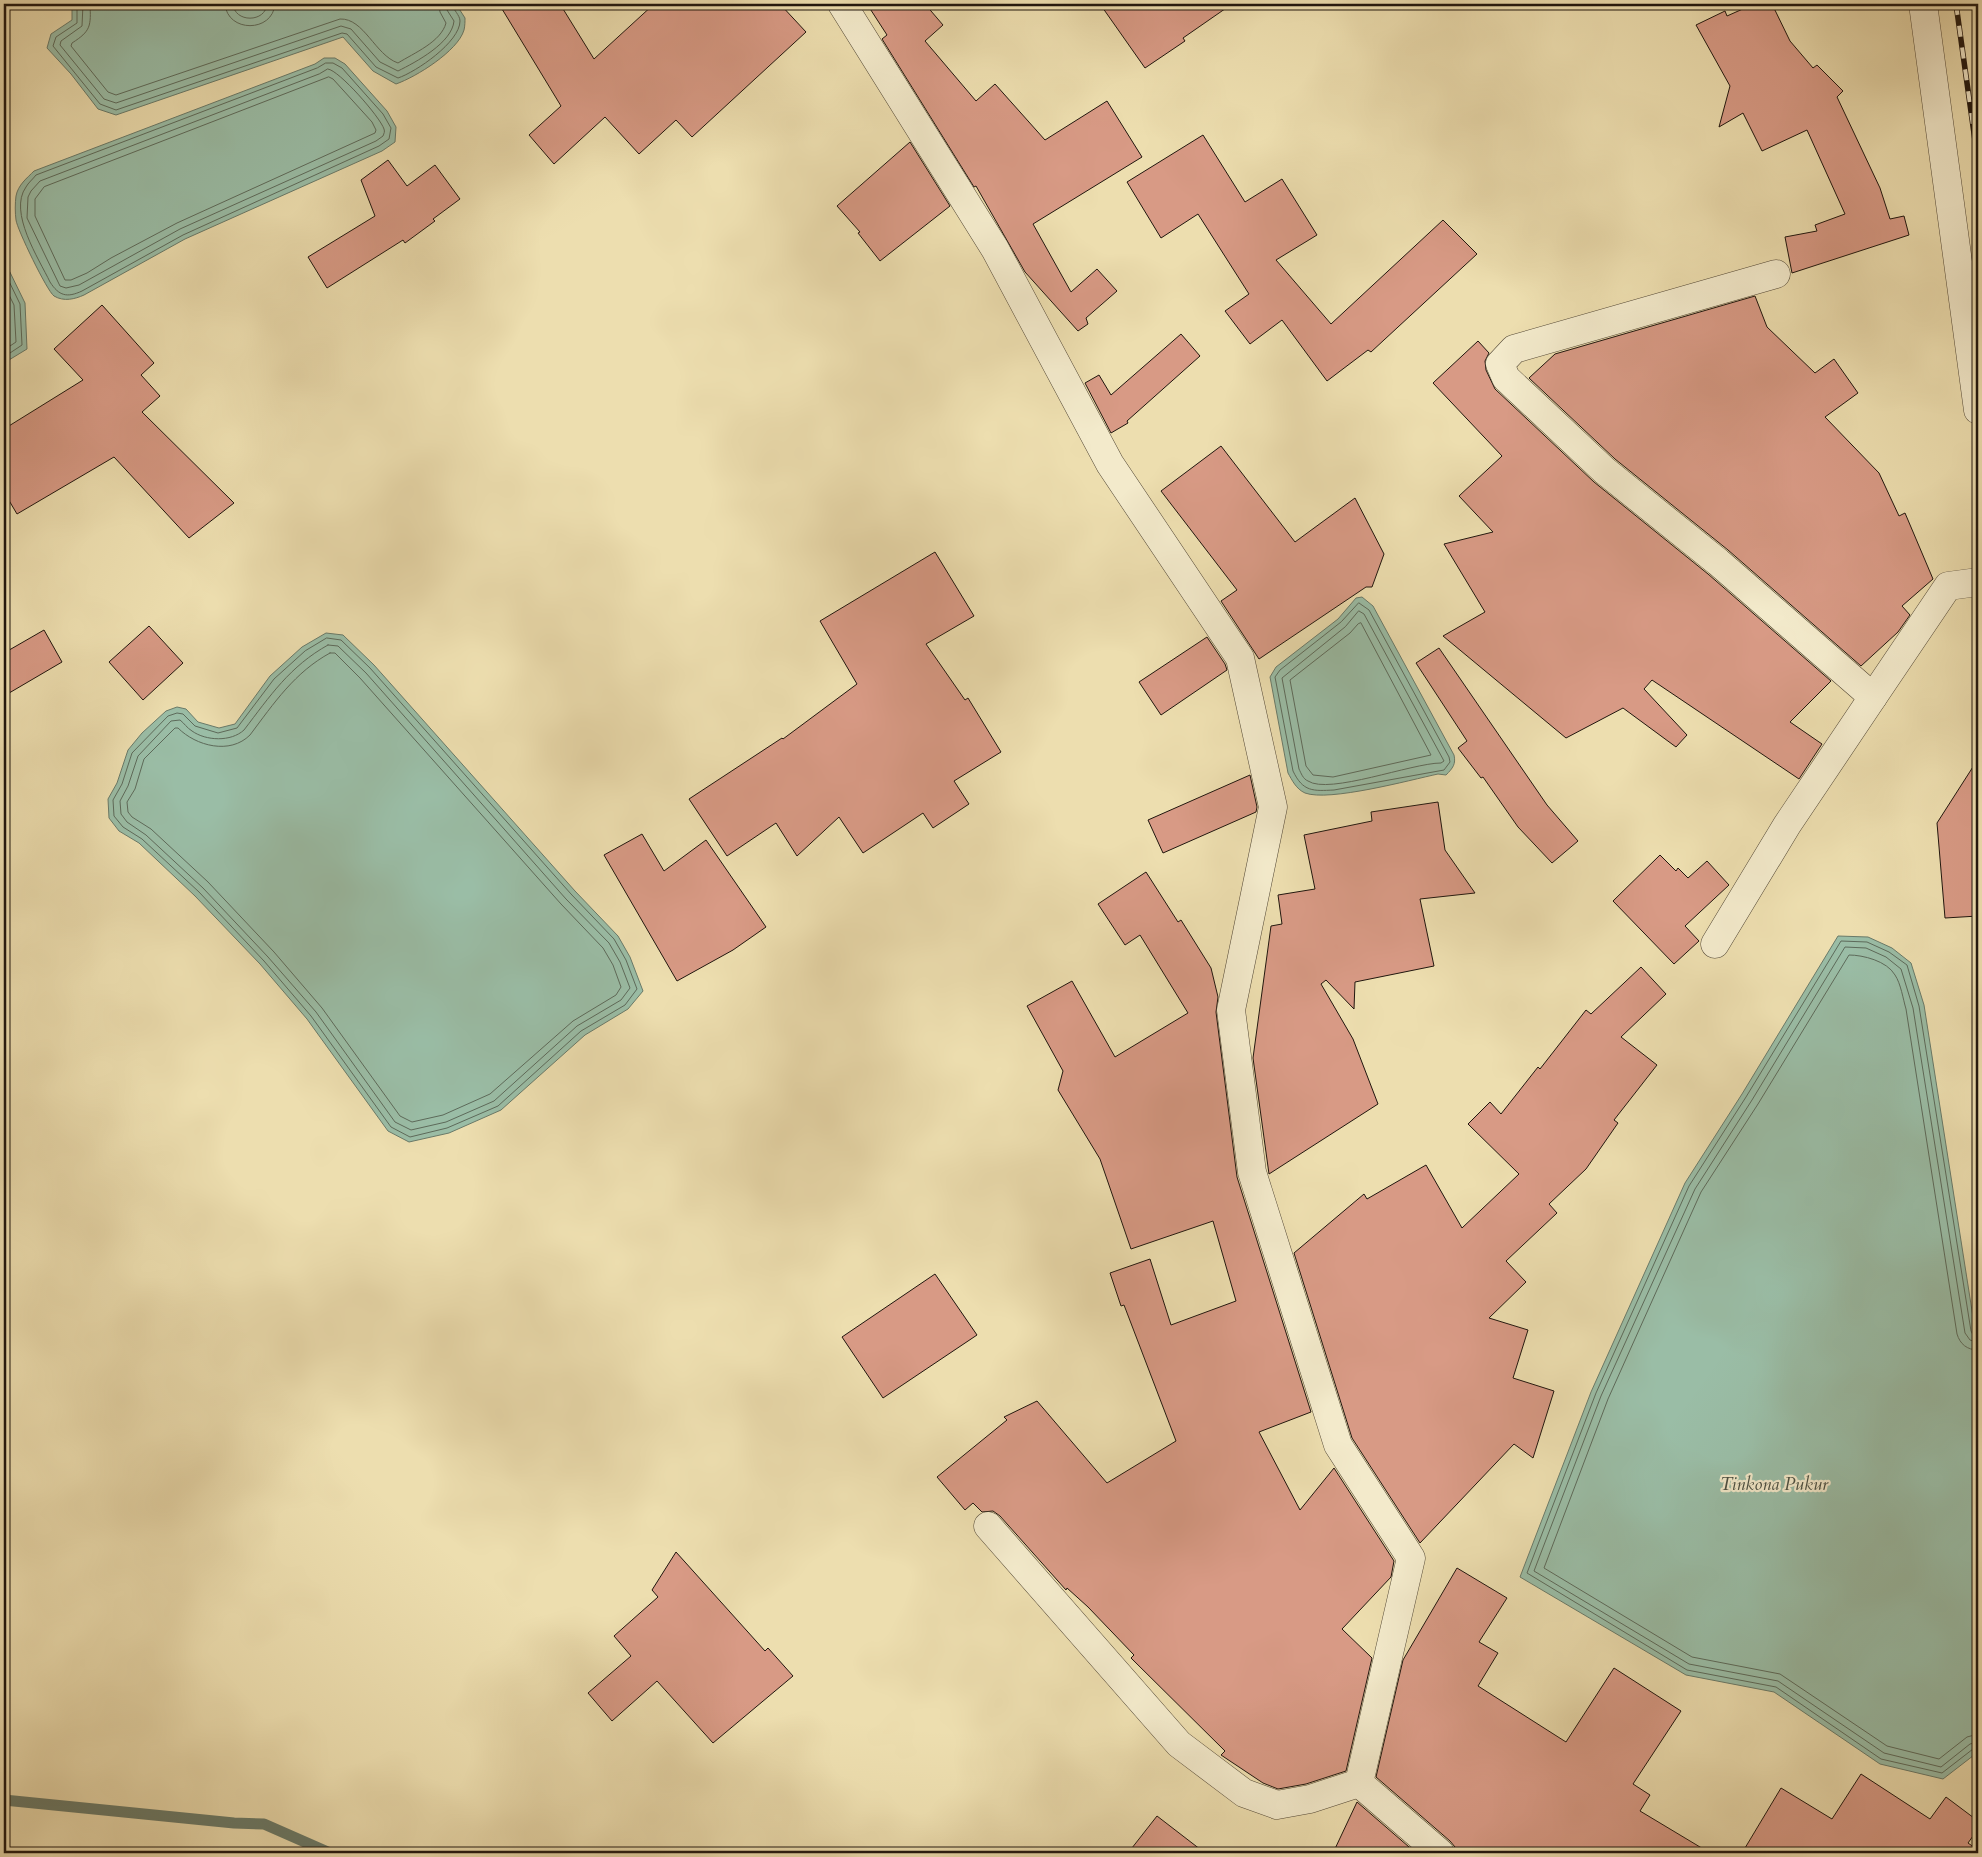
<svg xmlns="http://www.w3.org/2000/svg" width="1982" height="1857" font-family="Cardo,serif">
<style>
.water{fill:#9abda6;stroke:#697a69}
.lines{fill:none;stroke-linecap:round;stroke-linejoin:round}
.shore{stroke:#5d6a5a;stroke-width:1}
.stream{stroke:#697a69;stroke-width:11}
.building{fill:#d89a85;stroke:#20160e}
.street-casing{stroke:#534836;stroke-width:29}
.street{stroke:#f3eacb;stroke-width:28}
.rail-casing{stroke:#20160e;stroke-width:5.5}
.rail{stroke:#f3eacb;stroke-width:4;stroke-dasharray:11;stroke-linecap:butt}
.labels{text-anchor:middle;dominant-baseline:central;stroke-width:4.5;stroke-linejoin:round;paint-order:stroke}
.water-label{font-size:18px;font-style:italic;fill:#4b5043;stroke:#f3eacb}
</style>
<rect width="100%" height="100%" fill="#eddeaf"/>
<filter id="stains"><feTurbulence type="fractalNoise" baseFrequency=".004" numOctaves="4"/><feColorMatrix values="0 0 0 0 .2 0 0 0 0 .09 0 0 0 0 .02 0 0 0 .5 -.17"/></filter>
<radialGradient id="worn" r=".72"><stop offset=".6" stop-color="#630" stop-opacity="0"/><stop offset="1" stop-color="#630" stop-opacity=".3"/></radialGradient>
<g class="water">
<path d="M72 4H236L247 7 270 4H456L465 18C465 21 465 26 464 30 458 51 416 77 396 84L373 71 343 37 116 115 98 109 71 74 47 48 51 34 72 20Z"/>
<path d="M324 58H335L345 64 387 111 396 127 395 142 382 151 185 239 84 295C75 299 64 302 54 296 47 291 17 229 16 220 15 213 15 203 16 196 18 185 27 178 34 171L315 64Z"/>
<path d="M4 260 25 303 27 349 4 363Z"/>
<path d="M1362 597 1373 606 1454 755C1456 764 1453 768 1446 775L1438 774C1410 780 1329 802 1305 793 1296 789 1292 780 1288 773L1270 677 1276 667 1338 619 1356 598Z"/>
<path d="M326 633 343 635 374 665 575 891 618 936 630 957 643 991 628 1009 585 1035 501 1110 449 1133 409 1142 388 1131 307 1019 260 964 195 896 139 843 119 831 109 818 108 799 117 783 128 750 142 733 166 711 177 707 186 709 198 722 219 728 235 724 270 676 302 647Z"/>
<path d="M1838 936 1868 937 1892 948 1911 963 1924 1005 1978 1349V1752L1943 1779 1880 1764 1774 1692 1686 1675 1520 1577 1591 1392 1685 1183 1742 1094Z"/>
</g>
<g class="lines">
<g class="shore">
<path d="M77 4V23L56 37 53 46 100 104 116 110 342 33 347 34 376 67 398 78C416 72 460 42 460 21 460 15 453 10 452 4"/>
<path d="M83 4 82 26 61 41 60 45 104 99 116 103 341 26 351 29 380 62 398 71C416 62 452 43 454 21L447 10 446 4"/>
<path d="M90 4C91 26 91 31 72 43L71 46 108 92 116 95 340 19C364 18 375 55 398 63 414 53 441 42 446 23L440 12 439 4"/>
<path d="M225 4C227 33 273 33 275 4"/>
<path d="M233 4C234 23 266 23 267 4"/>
<path d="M326 63H333L342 68 383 114 391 128 389 139 379 146 183 235 82 291C67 298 59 296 50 282 39 259 8 212 26 187 28 183 33 179 36 175L317 68Z"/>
<path d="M328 69C339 70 380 117 384 129 385 132 384 133 383 136L376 141 180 229 79 285 66 288 60 286 27 218 28 197 31 191 40 181 319 74Z"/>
<path d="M329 77 333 79 372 122 376 130 375 133 177 223 111 258 87 273 71 280H65L35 216V199L44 187Z"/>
<path d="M4 271 20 304 22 345 4 357"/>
<path d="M4 285 14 305 16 342 4 350"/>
<path d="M1359 603 1369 610 1449 757 1450 762 1444 770 1334 790C1313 791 1303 792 1293 771L1275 677 1280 670 1341 622Z"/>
<path d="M1359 611 1364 614 1444 761 1441 763C1412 763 1329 795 1308 781 1303 779 1301 773 1299 769L1282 678 1345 627Z"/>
<path d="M1361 623 1431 755 1333 777 1313 775 1306 766 1290 680 1350 633 1358 624Z"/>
<path d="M327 638 341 640 370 668 571 894 614 939 626 960 637 989 625 1005 581 1031 498 1106 447 1128 410 1137 391 1127 311 1016 264 961 199 892 142 839 123 827 114 816 113 800 122 784 132 753 168 716 177 713 183 714 195 726 218 733 237 728 274 679 305 651Z"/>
<path d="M328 645 338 646 366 673 566 899 609 943 620 962 630 988 621 1000 577 1026 494 1101 446 1122 411 1130 395 1122 316 1012 268 957 203 888 146 835 127 822 121 814 120 801 128 786 138 756 171 721 180 720C184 723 187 728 192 731 206 741 231 742 244 730 270 696 290 666 328 645Z"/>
<path d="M330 653H335L360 678 561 904 603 948 613 965 621 987 616 995 573 1021 490 1094 443 1115 412 1122 400 1116 322 1008 274 952 208 882 151 829 132 817 128 812 127 802 135 789 144 759 175 728H178C196 746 230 755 250 735 274 703 295 672 330 653Z"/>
<path d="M1978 1336 1973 1335 1971 1331 1919 1006 1907 965 1889 952 1867 942 1841 941 1746 1097 1689 1186 1596 1393 1527 1573 1687 1670 1776 1687 1881 1759 1942 1773 1973 1749 1978 1748"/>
<path d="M1978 1343 1970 1340 1965 1333 1913 1008 1901 969 1886 957 1866 948 1845 947 1752 1100 1695 1189 1601 1396 1534 1571 1689 1664 1778 1681 1884 1753 1941 1767 1970 1744 1978 1742"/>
<path d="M1978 1350C1967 1350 1960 1344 1957 1334L1906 1009C1903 999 1901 984 1895 975 1887 961 1863 955 1849 955L1758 1104 1701 1192 1608 1399 1544 1568 1692 1657 1780 1674 1887 1746 1939 1759 1967 1737 1978 1734"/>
</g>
<path class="stream" d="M4 1800 234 1823 264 1824 330 1853"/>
</g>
<g class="building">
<path d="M499 4H560L594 59 654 4H780L806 32 692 137 676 120 639 154 605 117 554 164 529 135 561 106Z"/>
<path d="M867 4H925L943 25 925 41 976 101 995 84 1045 140 1107 101 1142 157 1033 224 1071 292 1097 269 1117 291 1086 318 1088 324 1078 331 1025 272 976 186 974 187 882 39 887 35Z"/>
<path d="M1100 4H1232L1183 38 1185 41 1145 68Z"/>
<path d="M1754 4H1772L1790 41 1813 68 1817 65 1843 91 1837 97 1880 188 1890 219 1904 216 1909 235 1792 273 1785 237 1817 231 1815 225 1845 214 1807 130 1762 151 1743 113 1719 127 1730 86 1696 25 1725 11 1727 16Z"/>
<path d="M1203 135 1245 202 1282 179 1317 235 1276 260 1331 324 1443 220 1477 254 1371 352 1368 350 1327 381 1282 320 1250 344 1225 311 1249 294 1198 214 1161 238 1127 182Z"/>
<path d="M910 142 950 206 880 261 858 233 860 232 837 206Z"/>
<path d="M388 160 407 186 435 165 460 199 433 219 435 221 405 243 403 240 327 288 308 257 375 216 361 180Z"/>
<path d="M1755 296 1767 327 1815 373 1834 359 1858 393 1825 417 1879 473 1899 516 1905 513 1933 579 1902 606 1910 615 1898 632 1861 666 1728 550 1615 459 1529 378 1555 354Z"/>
<path d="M102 305 154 363 141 375 160 396 142 412 234 503 189 538 114 457 17 514 4 492V429L83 380 54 349Z"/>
<path d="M1181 334 1200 356 1127 421 1128 423 1111 433 1085 383 1099 375 1111 395Z"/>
<path d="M1478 341 1489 353 1485 361 1486 370 1495 389 1594 482 1708 574 1831 681 1790 722 1822 744 1799 779 1652 680 1644 689 1687 735 1676 747 1623 708 1566 738 1443 636 1485 612 1444 544 1493 532 1459 496 1502 456 1433 383Z"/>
<path d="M1221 446 1295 542 1355 498 1384 554 1372 587H1366L1259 659 1221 601 1237 590 1161 491Z"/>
<path d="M935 552 974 616 926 644 965 700 968 698 1001 752 954 781 969 804 933 828 923 813 863 853 839 817 797 856 776 823 727 856 689 799 782 738 783 739 857 684 820 621Z"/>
<path d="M149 626 183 663 143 700 109 662Z"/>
<path d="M44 630 62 662 4 696V653Z"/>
<path d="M1207 637 1225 664 1227 670 1161 715 1139 682Z"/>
<path d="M1439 648 1547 805 1578 841 1552 863 1518 827 1483 777 1481 778 1458 748 1467 741 1416 663Z"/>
<path d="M1978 759V916L1945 918 1937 823Z"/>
<path d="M1250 775 1257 807 1256 812 1163 853 1148 820Z"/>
<path d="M1438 802 1445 850 1475 893 1420 899 1434 966 1355 982 1354 1009 1326 980 1321 984 1353 1039 1378 1104 1269 1174 1253 1058 1271 926 1282 924 1278 895 1315 889 1304 835 1372 821 1371 812Z"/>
<path d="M642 834 664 871 706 840 766 927 733 950 677 981 604 855Z"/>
<path d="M1660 855 1676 871 1678 868 1688 878 1707 861 1729 885 1685 926 1699 941 1674 964 1613 901Z"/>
<path d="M1146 872 1178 922 1181 920 1211 968 1218 997 1216 1012 1237 1177 1311 1412 1259 1432 1300 1510 1334 1468 1394 1561 1391 1577 1342 1629 1372 1658 1346 1771 1306 1784 1278 1789 1263 1783 1221 1755 1225 1751 1131 1658 1134 1655 1088 1607 1067 1588 1066 1590 1000 1516 993 1511 982 1512 973 1503 965 1510 937 1477 1007 1420 1004 1417 1037 1401 1107 1483 1176 1441 1124 1305 1121 1306 1110 1273 1150 1259 1171 1325 1236 1301 1213 1221 1131 1249 1100 1159 1058 1090 1063 1071 1027 1006 1072 981 1115 1057 1188 1013 1140 935 1125 945 1098 904Z"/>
<path d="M1641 967 1666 994 1621 1037 1657 1065 1614 1120 1618 1123 1586 1169 1549 1204 1557 1213 1506 1261 1526 1282 1489 1318 1528 1330 1513 1378 1554 1391 1533 1458 1514 1444 1420 1543 1352 1438 1294 1253 1364 1194 1367 1199 1426 1165 1462 1228 1519 1174 1468 1124 1490 1102 1501 1114 1538 1067 1540 1069 1586 1010 1591 1014Z"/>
<path d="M935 1274 977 1335 883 1398 842 1337Z"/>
<path d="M676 1552 765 1651 768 1648 793 1676 713 1743 657 1681 612 1721 588 1693 631 1656 614 1636 658 1597 652 1590Z"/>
<path d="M1457 1568 1507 1598 1479 1642 1498 1653 1478 1686 1566 1742 1614 1668 1681 1711 1633 1784 1650 1795 1640 1811 1710 1853H1455V1847L1450 1841 1376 1777 1403 1660Z"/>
<path d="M1861 1774 1930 1819 1946 1797 1978 1821V1829L1968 1843 1978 1850V1853H1742L1781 1788 1832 1819Z"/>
<path d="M1357 1802 1416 1853H1333Z"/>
<path d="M1157 1816 1205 1853H1128Z"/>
</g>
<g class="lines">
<defs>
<g id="street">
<path d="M842 4 995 249 1110 464 1240 658 1273 807 1231 1010 1252 1172 1338 1445 1411 1558 1359 1783 1440 1853"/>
<path d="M1923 4 1978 410"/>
<path d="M1873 697 1948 586 1978 582"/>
<path d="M1715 944 1787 825 1873 697 1718 562 1605 471 1506 378 1500 364 1514 349 1776 274"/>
<path d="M988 1526 1179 1744 1244 1793 1277 1805 1310 1799 1359 1783"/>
</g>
</defs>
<use href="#street" class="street-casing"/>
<use href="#street" class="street"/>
<defs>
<path id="rail" d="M1956 4 1978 162"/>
</defs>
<use href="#rail" class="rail-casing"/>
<use href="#rail" class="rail"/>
</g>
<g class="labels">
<g class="water-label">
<text x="1774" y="1484">Tinkona Pukur</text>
</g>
</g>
<rect width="1982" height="1857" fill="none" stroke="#eddeaf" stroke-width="20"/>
<rect x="5" y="5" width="1972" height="1847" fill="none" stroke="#20160e" stroke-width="2.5"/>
<rect x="10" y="10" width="1962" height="1837" fill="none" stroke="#20160e"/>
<rect width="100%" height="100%" filter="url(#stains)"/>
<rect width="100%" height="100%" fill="url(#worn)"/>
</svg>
